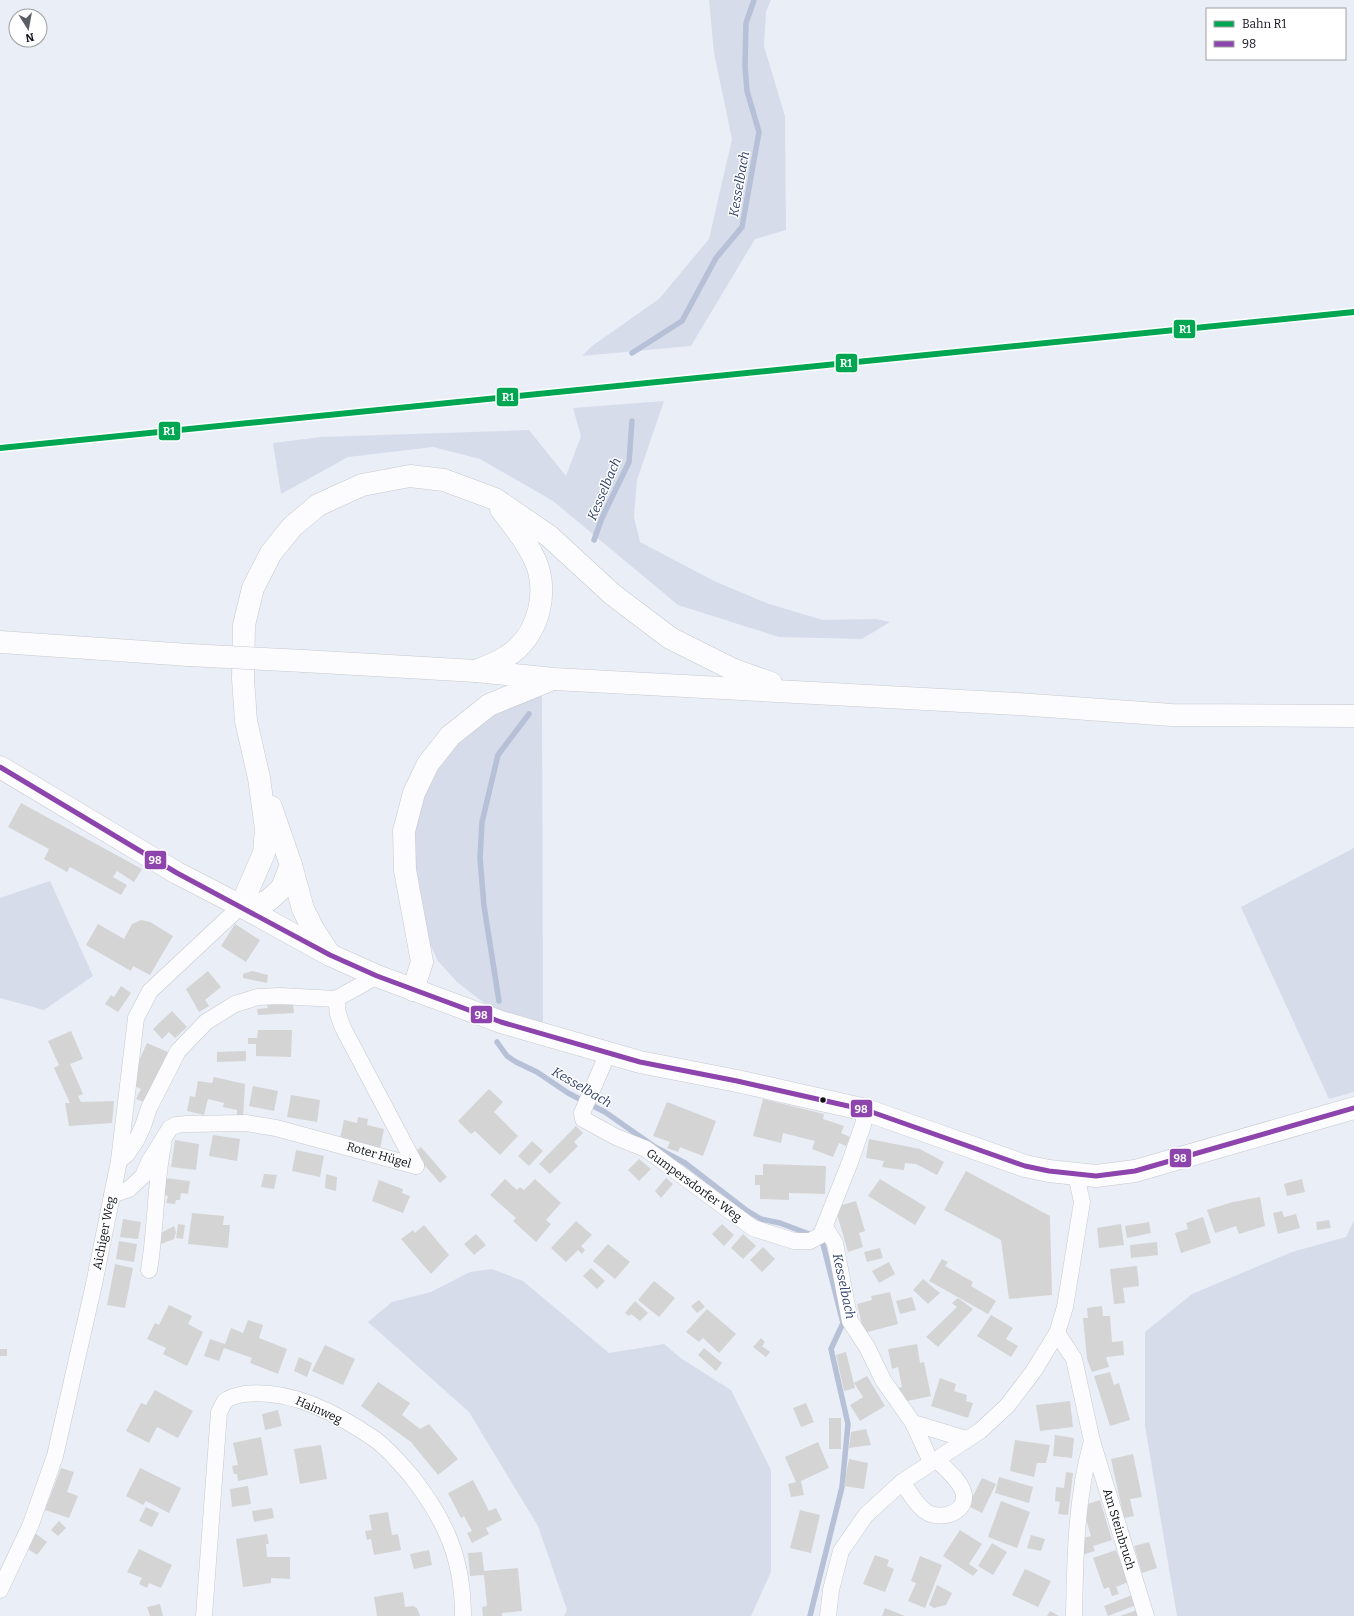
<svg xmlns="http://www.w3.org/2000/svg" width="1354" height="1616" font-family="Bitter,serif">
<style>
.green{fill:#d6dcea}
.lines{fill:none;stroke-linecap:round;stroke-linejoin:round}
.stream{stroke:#b6c0d6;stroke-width:5.5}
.building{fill:#d4d4d4}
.street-casing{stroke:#c6c9d0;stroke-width:17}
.secondary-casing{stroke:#c6c9d0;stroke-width:23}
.highway-casing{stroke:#c6c9d0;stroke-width:23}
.street{stroke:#fcfcfe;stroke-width:16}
.secondary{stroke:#fcfcfe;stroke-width:22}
.highway{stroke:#fcfcfe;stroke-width:22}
.highway-bridge-casing{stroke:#c6c9d0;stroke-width:23;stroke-linecap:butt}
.highway-bridge{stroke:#fcfcfe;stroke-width:22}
.bus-1-casing{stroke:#fff;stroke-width:8}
.bus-1{stroke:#8e44ad;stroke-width:5}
.rail-1-casing{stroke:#fff;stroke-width:9}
.rail-1{stroke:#00a651;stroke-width:6}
.bus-dot{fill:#0e1117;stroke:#fff;stroke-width:1.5}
.labels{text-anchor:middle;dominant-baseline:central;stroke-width:3;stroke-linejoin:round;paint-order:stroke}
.street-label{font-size:12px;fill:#0e1117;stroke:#fff}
.water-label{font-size:13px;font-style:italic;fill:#2d3f66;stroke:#fff}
.line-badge{stroke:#fff;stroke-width:1.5}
.badge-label{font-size:11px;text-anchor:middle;font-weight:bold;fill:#fff}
</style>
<rect width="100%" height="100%" fill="#eaeef7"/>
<g class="green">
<path d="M709 0H771L766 12 764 46 785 116 786 230 755 239 691 346 582 356 592 346 659 299 709 239 732 139 714 53Z"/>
<path d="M664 401 637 480 634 517 640 542 714 581 769 604 823 620 876 619 890 622 862 639 779 637 678 605 553 501 480 459 433 447 348 457 281 494 273 443 321 437 529 430 566 476 581 436 573 408Z"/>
<path d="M542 695 543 1024 488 1006 457 982 438 961 424 932 415 883 412 841 421 802 446 754 507 704Z"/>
<path d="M1354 848V1092L1329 1099 1241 907Z"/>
<path d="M50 881 93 976 44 1010 0 998V898Z"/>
<path d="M1354 1220V1616H1177L1145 1426V1332L1192 1294 1292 1252 1346 1237Z"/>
<path d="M492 1269 523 1281 609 1353 664 1344 682 1359 731 1390 771 1470V1572L751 1616H564L567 1610 538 1526 469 1412 368 1322 392 1302 431 1292 470 1272Z"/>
</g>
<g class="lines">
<g class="stream">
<path d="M632 353 682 321 716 258 742 227 759 132 747 91 745 66 746 23 754 0"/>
<path d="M594 540 602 518 629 462 632 421"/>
<path d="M499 1001 484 906 480 858 482 822 498 755 529 714"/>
<path d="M497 1042 507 1056 516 1062 537 1072 568 1093 605 1112 655 1147 685 1163 746 1210 761 1219 780 1223 809 1234 823 1244 843 1323 831 1349 848 1424 842 1487 810 1616"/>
</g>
</g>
<g class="building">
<path d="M21 803 142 869 134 882 117 871 113 877 127 885 121 895 70 867 67 872 44 859 49 849 8 827Z"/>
<path d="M141 920 150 922 173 936 150 975 133 966 131 971 86 945 98 924 124 939 132 924Z"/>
<path d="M235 924 260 940 246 962 221 946Z"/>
<path d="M208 971 221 987 205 1000 209 1006 199 1012 186 989Z"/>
<path d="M252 971 268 975 267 983 243 978V974Z"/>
<path d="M121 986 131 993 118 1012 105 1004 111 995 114 997Z"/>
<path d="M293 1003 294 1013 258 1015 257 1009 268 1008 267 1005Z"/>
<path d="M172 1011 187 1027 175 1038 169 1032 162 1039 153 1029Z"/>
<path d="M258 1030H292L291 1057 256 1056V1044H248V1038H257Z"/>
<path d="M71 1031 83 1059 70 1064 83 1094 78 1096 81 1102 114 1101 112 1123 69 1126 65 1103H70L54 1068 59 1065 48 1041Z"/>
<path d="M147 1043 168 1052 146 1103 136 1099 141 1089 133 1085V1074Z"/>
<path d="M246 1051V1061L217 1062V1052Z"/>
<path d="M214 1077 245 1084 243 1120H237V1110L223 1107 224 1103 208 1099 204 1115 187 1111 190 1096 195 1097 198 1081 212 1083Z"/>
<path d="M253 1086 278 1091 274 1111 249 1106Z"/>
<path d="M489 1089 503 1102 494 1112 518 1136 500 1155 475 1131 471 1134 458 1121Z"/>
<path d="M291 1095 320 1100 317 1122 287 1117Z"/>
<path d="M763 1099 824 1114 823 1119 844 1126 841 1133 850 1137 846 1146 839 1143 833 1157 812 1149 815 1141 783 1133 781 1143 753 1136Z"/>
<path d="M667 1102 716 1121 703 1156 680 1147 678 1152 667 1148 670 1142 653 1136Z"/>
<path d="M358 1117 368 1119 367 1125 384 1129 380 1149 340 1139 344 1120 357 1123Z"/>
<path d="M576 1126 583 1133 574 1142 578 1146 550 1174 539 1164Z"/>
<path d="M213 1135 240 1139 237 1161 209 1156Z"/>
<path d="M869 1139 920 1149 944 1162 937 1175 916 1164 905 1163 904 1170 882 1167 884 1161 866 1158Z"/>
<path d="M175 1140 199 1144 196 1170 171 1167Z"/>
<path d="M532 1141 543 1151 529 1166 518 1156Z"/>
<path d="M421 1147 447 1177 440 1183 414 1153Z"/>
<path d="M296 1150 324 1156 320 1177 292 1171Z"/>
<path d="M639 1159 651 1169 639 1181 628 1170Z"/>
<path d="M763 1164 826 1166 825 1194 789 1193V1200L760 1199V1185H755V1175H763Z"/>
<path d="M966 1171 1050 1216 1052 1295 1009 1299 1001 1240 944 1210Z"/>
<path d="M264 1174 277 1175 274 1189 261 1187Z"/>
<path d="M326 1174 337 1177 336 1191 325 1188Z"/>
<path d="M165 1178 190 1181 188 1194 181 1193 180 1200H176L175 1204 166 1203 168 1196 163 1195Z"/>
<path d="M666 1178 673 1184 661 1198 655 1191Z"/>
<path d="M505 1179 517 1190 520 1187 524 1190 535 1179 561 1203 546 1220 551 1224 536 1242 513 1221 516 1218 490 1195Z"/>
<path d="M880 1179 926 1207 915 1225 868 1196Z"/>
<path d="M1302 1179 1305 1192 1287 1196 1284 1184Z"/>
<path d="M379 1180 403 1189 402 1193 410 1196 403 1213 372 1201Z"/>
<path d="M1260 1197 1265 1226 1239 1234 1236 1226 1215 1233 1207 1210 1233 1202Z"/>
<path d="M856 1201 865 1231 859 1233 863 1247 848 1252 835 1207Z"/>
<path d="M1282 1211 1284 1217 1296 1214 1300 1228 1278 1234 1273 1213Z"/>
<path d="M192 1213 224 1216 223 1225H230L228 1248 188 1244Z"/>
<path d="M1203 1217 1211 1243 1181 1253 1175 1233 1188 1229 1186 1223Z"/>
<path d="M123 1219 141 1222 138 1239 120 1237Z"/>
<path d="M1329 1220 1331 1228 1317 1230 1316 1222Z"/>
<path d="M576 1221 592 1235 581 1246 585 1250 582 1254 578 1250 566 1262 551 1248Z"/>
<path d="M1149 1222 1151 1233 1127 1238 1125 1226Z"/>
<path d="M178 1224 185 1225 183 1239 176 1238Z"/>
<path d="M722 1224 734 1235 724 1246 712 1234Z"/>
<path d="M1121 1224 1124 1245 1099 1248 1097 1228Z"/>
<path d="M424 1225 449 1255 431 1274 401 1239 413 1230 415 1233Z"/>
<path d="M174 1226 176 1232 174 1239 161 1244 159 1234Z"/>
<path d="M476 1234 486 1245 474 1255 464 1244Z"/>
<path d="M743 1234 756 1246 743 1259 731 1248Z"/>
<path d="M119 1241 137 1244 134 1262 116 1259Z"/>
<path d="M1157 1242 1158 1255 1131 1258 1130 1245Z"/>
<path d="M608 1244 630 1262 615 1279 593 1261Z"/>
<path d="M763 1247 775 1259 762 1272 750 1260Z"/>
<path d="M880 1248 883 1258 867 1262 864 1252Z"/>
<path d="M942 1259 948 1262 945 1266 973 1282 971 1286 996 1301 988 1314 929 1281Z"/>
<path d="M889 1262 895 1274 879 1283 872 1271Z"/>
<path d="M115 1264 133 1268 125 1308 107 1305Z"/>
<path d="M1137 1266 1139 1286 1123 1288 1125 1303 1114 1304 1110 1269Z"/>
<path d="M591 1268 605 1281 597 1289 583 1276Z"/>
<path d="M923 1279 940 1293 928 1304 913 1290Z"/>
<path d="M654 1281 675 1298 659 1317 638 1300Z"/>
<path d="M890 1292 898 1324 864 1333 857 1304 872 1300 871 1296Z"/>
<path d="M912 1297 916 1310 900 1314 896 1301Z"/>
<path d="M958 1298 973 1309 938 1347 926 1337 957 1307 952 1303Z"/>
<path d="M699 1300 705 1307 697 1313 691 1306Z"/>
<path d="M635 1301 648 1313 640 1321 631 1314 629 1316 625 1313Z"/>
<path d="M169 1305 192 1316 188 1324 203 1332 187 1366 163 1354 166 1348 147 1339 155 1323 159 1325Z"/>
<path d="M1102 1306 1103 1316H1110L1112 1342 1123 1341 1124 1355 1106 1357 1109 1367 1092 1372 1087 1359 1083 1318H1088L1087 1308Z"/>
<path d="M707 1309 736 1334 719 1353 703 1338 699 1342 686 1332Z"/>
<path d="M991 1315 1013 1328 1006 1339 1018 1346 1011 1357 977 1336Z"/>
<path d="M248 1320 263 1325 259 1338 287 1349 278 1374 250 1363 252 1358 224 1348 219 1361 204 1356 210 1339 225 1344 231 1328 243 1333Z"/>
<path d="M761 1338 765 1342 762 1346 770 1352 766 1357 753 1347Z"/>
<path d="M917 1344 920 1363 924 1362 931 1396 903 1402 896 1388 902 1387 898 1367 892 1369 888 1349Z"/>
<path d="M325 1345 355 1359 343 1385 312 1371Z"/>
<path d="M704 1348 722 1363 716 1371 698 1355Z"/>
<rect x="0" y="1349" width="7" height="7"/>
<path d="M846 1352 855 1388 844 1391 836 1355Z"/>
<path d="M299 1357 312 1363 307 1377 294 1371Z"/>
<path d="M1110 1372 1114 1385 1119 1383 1130 1420 1110 1426 1094 1376Z"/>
<path d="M867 1376 885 1406 860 1421 850 1405 863 1397 854 1383Z"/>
<path d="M940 1378 956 1384 954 1391 967 1395 966 1401 973 1403 968 1418 931 1406Z"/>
<path d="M378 1382 410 1403 402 1415 420 1429 429 1424 458 1459 438 1475 411 1442 361 1406Z"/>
<path d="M155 1390 193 1411 178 1438 157 1427 149 1443 126 1431 141 1403 146 1405Z"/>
<path d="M1070 1401 1073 1427 1040 1431 1036 1405Z"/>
<path d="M806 1403 814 1422 801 1427 793 1408Z"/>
<path d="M278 1410 282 1426 265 1430 262 1414Z"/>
<rect x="829" y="1418" width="12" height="31"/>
<path d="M866 1429 871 1445 849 1448 851 1432Z"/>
<path d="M1055 1435 1074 1438 1072 1458 1053 1456Z"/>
<path d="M261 1437 268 1475 238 1481 237 1474H234L232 1466 238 1465 233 1443Z"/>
<path d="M1015 1440 1050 1445 1046 1463H1037L1034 1477 1010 1471Z"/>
<path d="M818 1442 829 1468 801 1481 804 1495 791 1497 788 1484 796 1482 785 1457Z"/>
<path d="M321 1445 327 1479 300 1484 294 1449Z"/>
<path d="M1133 1454 1142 1497 1130 1499 1134 1516 1124 1518 1111 1459Z"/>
<path d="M849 1459 868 1463 864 1489 844 1486Z"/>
<path d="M61 1468 74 1472 67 1492 78 1496 69 1518 45 1510Z"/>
<path d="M140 1468 181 1488 169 1513 146 1501 143 1505 126 1496Z"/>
<path d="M1066 1472 1073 1473 1068 1515 1058 1514 1060 1502 1055 1501 1056 1487 1064 1488Z"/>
<path d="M999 1477 1033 1487 1029 1503 995 1493Z"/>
<path d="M982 1478 996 1484 982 1513 968 1506Z"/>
<path d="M473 1480 489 1511 496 1508 502 1520 486 1528 489 1534 472 1543 467 1533 472 1531 464 1516 461 1518 448 1493Z"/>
<path d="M248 1486 251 1504 232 1507 230 1489Z"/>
<path d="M1100 1500 1112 1540 1093 1546 1095 1551 1082 1555 1083 1538 1091 1536 1082 1506Z"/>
<path d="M1001 1501 1030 1512 1017 1548 988 1537Z"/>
<path d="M146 1507 159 1513 152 1527 139 1521Z"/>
<path d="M272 1508 274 1518 254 1522 252 1511Z"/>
<path d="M800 1510 820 1515 811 1553 790 1548Z"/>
<path d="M388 1512 392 1535 398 1534 401 1550 374 1555 371 1539 367 1540 365 1531 372 1530 369 1515Z"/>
<path d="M59 1521 66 1528 58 1536 51 1530Z"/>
<path d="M960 1530 982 1544 969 1564 978 1570 973 1576 943 1556Z"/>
<path d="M35 1533 47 1542 37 1555 25 1547Z"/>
<path d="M267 1534 269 1544H266L267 1557H290V1579L271 1578V1583L243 1587 236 1539Z"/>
<path d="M1031 1535 1045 1539 1041 1551 1027 1548Z"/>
<path d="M1149 1542 1157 1568 1142 1573 1134 1546Z"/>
<path d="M992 1543 1007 1552 993 1575 978 1566Z"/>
<path d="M139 1549 172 1565 161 1588 149 1583 147 1588 139 1584 142 1578 127 1572Z"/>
<path d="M429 1550 432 1565 414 1569 410 1554Z"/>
<path d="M1116 1550 1128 1582 1116 1587 1119 1594 1112 1596 1109 1587 1104 1589 1093 1558Z"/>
<path d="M482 1552 484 1571 518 1568 522 1611 502 1613V1616H483L482 1607 487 1606 484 1575 470 1576 468 1553Z"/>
<path d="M875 1555 889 1560 887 1566 894 1569 885 1592 863 1584Z"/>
<path d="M920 1556 942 1565 925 1608 908 1601 916 1583 911 1581Z"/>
<path d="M1025 1569 1051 1581 1038 1607 1012 1595Z"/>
<path d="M937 1585 952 1593 946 1605 934 1608 929 1605Z"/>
<path d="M403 1592 405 1607 413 1606 417 1608 420 1616H377L374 1597Z"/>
<path d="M1132 1595 1136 1605 1108 1616 1104 1606Z"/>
<path d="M160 1604 163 1616H150L147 1607Z"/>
<path d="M885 1608 905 1616H882Z"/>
<path d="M1137 1610 1139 1616H1120Z"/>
<path d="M1050 1611 1059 1616H1047Z"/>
</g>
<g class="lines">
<defs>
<g id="street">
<path d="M336 999 338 1014 343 1028 416 1166"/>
<path d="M608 1053 582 1113 583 1119 616 1137 646 1149 753 1228 794 1241H810L821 1235 850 1162 863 1125 866 1110"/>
<path d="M119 1161 127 1154 136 1141 143 1126 149 1108 178 1051 206 1022 235 1004 258 997 280 996 336 999 377 976"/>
<path d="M112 1195 129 1189 143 1176 149 1162 170 1128 176 1125 187 1124 246 1123 276 1128 416 1166"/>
<path d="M825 1227 835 1243 850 1321 867 1347 883 1380 913 1423 931 1462"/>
<path d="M149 1270C156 1229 155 1186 163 1145"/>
<path d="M1057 1333 1074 1359 1092 1441 1146 1616"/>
<path d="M913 1423 966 1439"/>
<path d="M902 1482C909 1491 916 1505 925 1511 938 1521 966 1514 964 1495 962 1481 944 1468 936 1459"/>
<path d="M0 1590 31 1524 55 1456 94 1284 119 1161 136 1018 150 991 241 906"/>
<path d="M204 1616 219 1412C221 1409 223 1404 225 1401 229 1397 239 1395 244 1394 291 1388 339 1414 376 1440 389 1450 401 1464 412 1477 446 1521 463 1559 463 1616"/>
<path d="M828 1616 831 1590 841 1551 866 1515 902 1482 980 1431 1007 1406 1033 1372 1057 1333 1065 1307 1082 1202 1076 1175"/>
<path d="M1074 1616C1075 1558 1076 1497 1092 1441"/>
</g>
<path id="secondary" d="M241 906 330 955 377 976 501 1022 640 1062 737 1081 866 1110 1025 1166 1049 1171 1096 1176 1135 1171 1354 1108"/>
<g id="highway">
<path d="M0 642 189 655"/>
<path d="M304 661 476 671 554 679 1018 704 1172 715 1354 716"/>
<path d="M476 671C486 667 497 663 506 657 540 636 551 588 532 554 524 538 512 524 501 509"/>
<path d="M0 767 177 873 241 906H257L269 900 282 888 291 865"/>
<path d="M271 807 291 865 303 909 313 929 330 955"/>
<path d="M241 906 264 853 266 829 259 778 246 721 243 679 244 625 253 588 271 553 292 527 318 505 362 485 410 476 444 480 495 499 549 536 612 594 670 638 734 670 771 683"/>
<path d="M413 990 422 962 405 870 404 831 414 793 428 764 450 736 489 705 550 680"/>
</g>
</defs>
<use href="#street" class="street-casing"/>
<use href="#secondary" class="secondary-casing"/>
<use href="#highway" class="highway-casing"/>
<use href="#street" class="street"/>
<use href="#secondary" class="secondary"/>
<use href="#highway" class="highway"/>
<defs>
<path id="highway-bridge" d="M189 655 304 661"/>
</defs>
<use href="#highway-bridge" class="highway-bridge-casing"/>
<use href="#highway-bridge" class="highway-bridge"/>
<defs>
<path id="bus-1" d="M0 767 177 873 330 955 377 976 501 1022 640 1062 737 1081 866 1110 1025 1166 1049 1171 1096 1176 1135 1171 1354 1108"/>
</defs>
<use href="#bus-1" class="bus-1-casing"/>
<use href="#bus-1" class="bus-1"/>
<defs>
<path id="rail-1" d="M0 448 1354 312"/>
</defs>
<use href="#rail-1" class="rail-1-casing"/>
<use href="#rail-1" class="rail-1"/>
</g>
<circle class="bus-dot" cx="823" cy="1100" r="3.5"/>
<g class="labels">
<g class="street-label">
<text transform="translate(379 1155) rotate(16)">Roter Hügel</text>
<text transform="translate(694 1185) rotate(36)">Gumpersdorfer Weg</text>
<text transform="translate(104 1233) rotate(-79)">Aichiger Weg</text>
<text transform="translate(319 1410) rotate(24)">Hainweg</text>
<text transform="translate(1119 1529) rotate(73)">Am Steinbruch</text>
</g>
<g class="water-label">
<text transform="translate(739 184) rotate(-80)">Kesselbach</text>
<text transform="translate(604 489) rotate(-67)">Kesselbach</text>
<text transform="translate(582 1087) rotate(30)">Kesselbach</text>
<text transform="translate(844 1286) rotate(78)">Kesselbach</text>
</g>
</g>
<g class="line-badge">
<rect x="1173" y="319" width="23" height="20" rx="4" fill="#00a651"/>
<rect x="835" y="353" width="23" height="20" rx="4" fill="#00a651"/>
<rect x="496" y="387" width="23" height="20" rx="4" fill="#00a651"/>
<rect x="158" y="421" width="23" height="20" rx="4" fill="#00a651"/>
<rect x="144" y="850" width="23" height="20" rx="4" fill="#8e44ad"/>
<rect x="470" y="1005" width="23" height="19" rx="4" fill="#8e44ad"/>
<rect x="850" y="1099" width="23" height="19" rx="4" fill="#8e44ad"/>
<rect x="1169" y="1148" width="23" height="20" rx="4" fill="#8e44ad"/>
</g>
<g class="badge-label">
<text x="1185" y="333">R1</text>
<text x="846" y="367">R1</text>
<text x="508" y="401">R1</text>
<text x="169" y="435">R1</text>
<text x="155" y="864">98</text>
<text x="481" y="1019">98</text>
<text x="861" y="1113">98</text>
<text x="1180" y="1162">98</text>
</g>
<rect x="1206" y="8" width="140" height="52" fill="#ffffff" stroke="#9fa0a2"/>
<rect x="1214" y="21" width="20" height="6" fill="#00a651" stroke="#9fa0a2"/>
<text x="1242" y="28" font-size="12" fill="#0e1117">Bahn R1</text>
<rect x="1214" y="41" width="20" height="6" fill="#8e44ad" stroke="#9fa0a2"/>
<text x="1242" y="48" font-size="12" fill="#0e1117">98</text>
<g transform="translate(28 28) rotate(169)"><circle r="19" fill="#ffffff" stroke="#9fa0a2"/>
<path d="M0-3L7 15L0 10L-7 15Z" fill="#5b5e65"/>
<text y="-6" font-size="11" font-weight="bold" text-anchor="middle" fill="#0e1117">N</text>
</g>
</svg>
